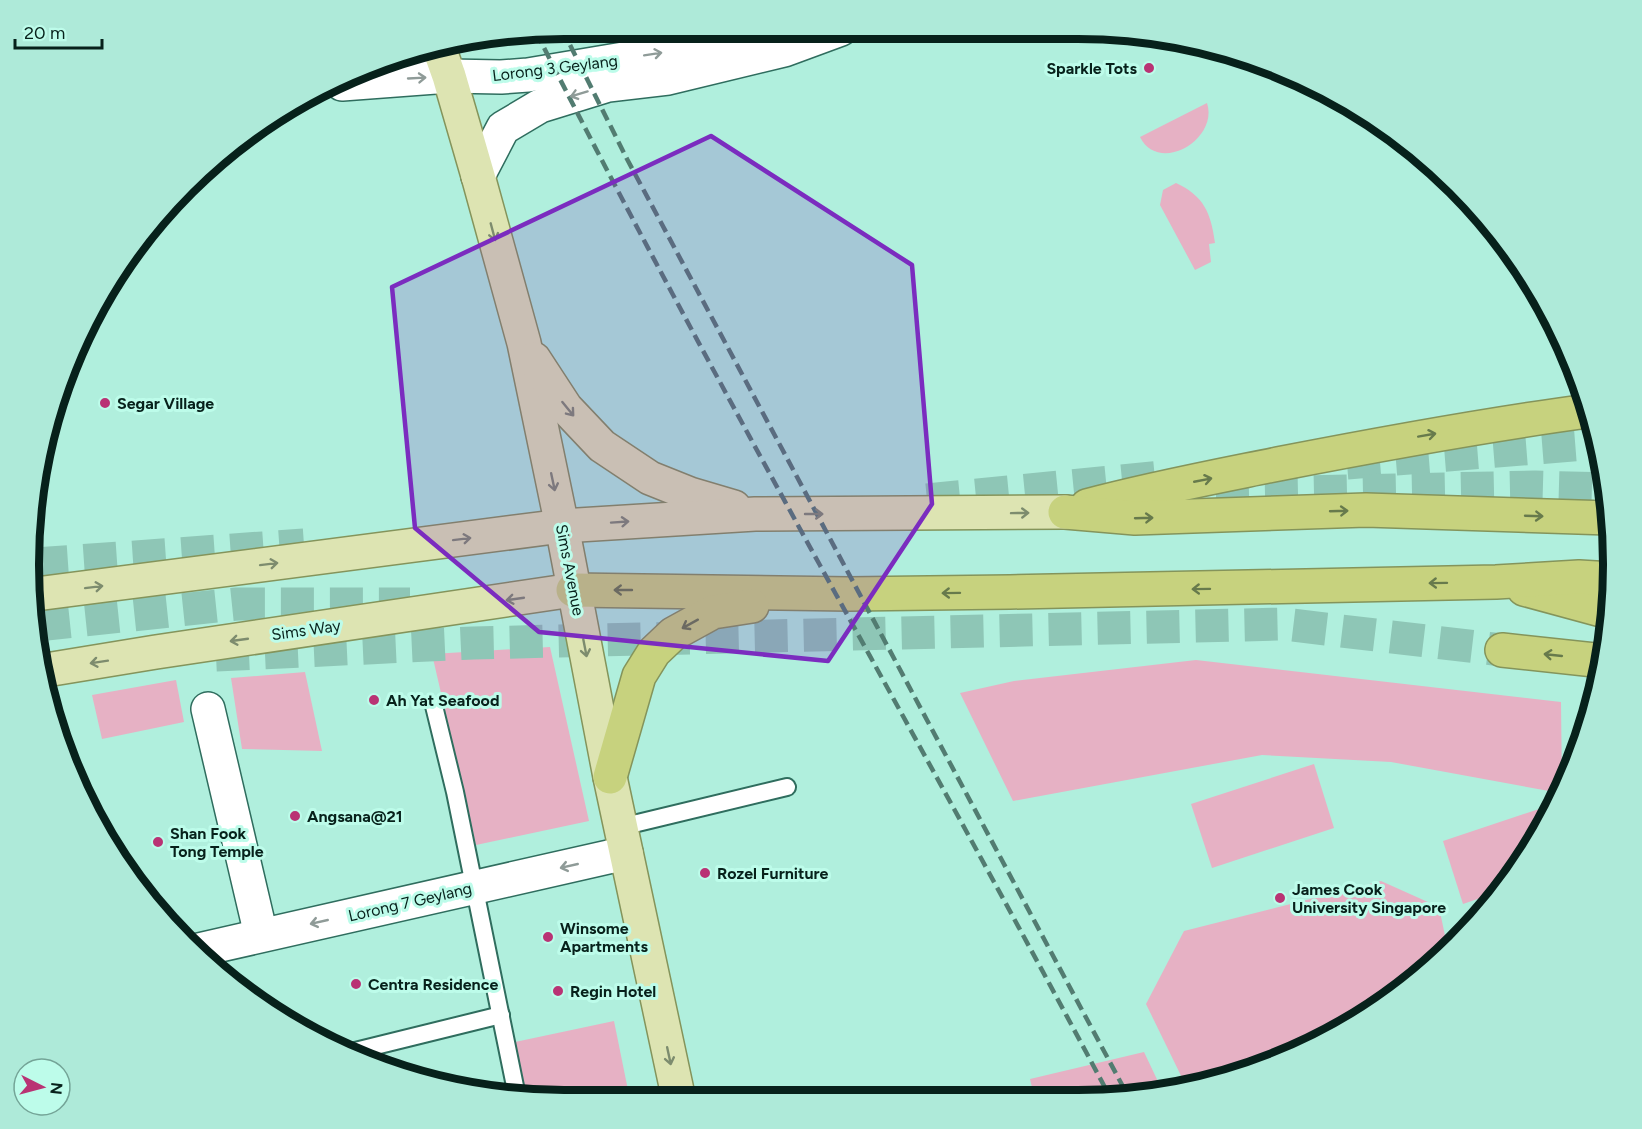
<svg xmlns="http://www.w3.org/2000/svg" width="1642" height="1129" font-family="Figtree,sans-serif">
<style>
.green{fill:#e6b1c4}
.lines{fill:none;stroke-linecap:round;stroke-linejoin:round}
.highway-tunnel{stroke:#8ec6b6;stroke-width:33;stroke-dasharray:33 16;stroke-linecap:butt}
.lane-casing{stroke:#2f6d5e;stroke-width:20}
.street-casing{stroke:#2f6d5e;stroke-width:36}
.primary-casing{stroke:#84945b;stroke-width:36}
.highway-casing{stroke:#84945b;stroke-width:36}
.lane{stroke:#fff;stroke-width:16}
.street{stroke:#fff;stroke-width:33}
.primary{stroke:#dde4b2;stroke-width:33}
.highway{stroke:#c7d27e;stroke-width:33}
.rail{stroke:#527c71;stroke-width:4.5;stroke-dasharray:12 6;stroke-linecap:butt}
.oneway{stroke:#8f9b98}
.oneway2{stroke:#7d8c6e}
.oneway3{stroke:#677a4c}
.marked{fill:#7b2cbf;fill-opacity:0.2;stroke:#7b2cbf;stroke-width:4.5;stroke-linejoin:round}
.poi-dot{fill:#b93374;stroke:#bdfcea;stroke-width:2}
.labels{text-anchor:middle;dominant-baseline:central;stroke-width:6;stroke-linejoin:round;paint-order:stroke}
.street-label{font-size:16px;fill:#07211b;stroke:#bdfcea}
.poi-label{font-size:16px;font-weight:bold;fill:#07211b;stroke:#bdfcea;text-anchor:start}
.rim{fill:none;stroke:#07211b;stroke-width:8}
</style>
<rect width="100%" height="100%" fill="#b0efdd"/>
<g class="green">
<path d="M1207 103C1219 139 1159 175 1140 137Z"/>
<path d="M1176 183C1204 196 1211 213 1215 243L1209 244 1211 262 1195 270 1160 205 1163 190Z"/>
<path d="M550 647 589 821 476 845 432 654Z"/>
<path d="M1196 660 1561 702 1562 790 1560 793 1391 762 1262 755 1013 801 960 693 1014 681Z"/>
<path d="M305 672 322 751 242 749 231 678Z"/>
<path d="M176 680 184 722 102 739 92 695Z"/>
<path d="M1314 764 1334 828 1212 868 1191 804Z"/>
<path d="M1554 804 1523 863 1498 892 1463 904 1443 841Z"/>
<path d="M1381 881 1439 907 1448 950 1315 1045 1187 1088 1146 1004 1184 931Z"/>
<path d="M614 1021 630 1100H565L526 1097 515 1042Z"/>
<path d="M1144 1052 1163 1092 1078 1100H1035L1030 1079Z"/>
</g>
<g class="lines">
<g class="highway-tunnel">
<path d="M1347 463 1598 443"/>
<path d="M1167 495 1535 487 1606 489"/>
<path d="M927 500 1161 477"/>
<path d="M35 564 304 545"/>
<path d="M37 625 237 604H410"/>
<path d="M216 655 473 643 1283 624 1502 650"/>
</g>
<defs>
<g id="lane">
<path d="M434 706 455 792 517 1096"/>
<path d="M621 827 787 787"/>
<path d="M347 1053 501 1015"/>
</g>
<g id="street">
<path d="M342 84 449 76 501 77 528 75 689 48 765 29"/>
<path d="M478 176 503 128 540 106 608 85 668 78 784 50 841 29"/>
<path d="M208 709 261 935"/>
<path d="M194 951 626 853"/>
</g>
<g id="primary">
<path d="M438 45 449 76 478 176 524 343 562 526 610 777 679 1100"/>
<path d="M534 359 566 408 602 446 650 478 690 494 734 507"/>
<path d="M36 594 562 526 755 514 1065 512"/>
<path d="M40 671 156 652 573 590"/>
</g>
<g id="highway">
<path d="M1087 506C1150 489 1214 477 1278 464 1381 444 1484 425 1588 411"/>
<path d="M1065 512 1135 518 1366 510 1609 518"/>
<path d="M1524 589 1609 612"/>
<path d="M573 590 849 594 1010 592 1496 582 1579 577 1612 579"/>
<path d="M1502 650 1604 661"/>
<path d="M610 777 639 676 654 652 673 634 713 612 752 606"/>
</g>
</defs>
<use href="#lane" class="lane-casing"/>
<use href="#street" class="street-casing"/>
<use href="#primary" class="primary-casing"/>
<use href="#highway" class="highway-casing"/>
<use href="#lane" class="lane"/>
<use href="#street" class="street"/>
<use href="#primary" class="primary"/>
<use href="#highway" class="highway"/>
<g class="rail">
<path d="M562 29 627 159 1128 1096"/>
<path d="M536 32C718 392 921 741 1110 1097"/>
</g>
</g>
<defs><path id="oneway-shaft" d="M-6 0H5M1.5-3L5.5 0L1.5 3" fill="none" stroke-width="1.6" stroke-linecap="round" stroke-linejoin="round" transform="scale(1.5)"/></defs>
<g class="oneway">
<use href="#oneway-shaft" transform="translate(653 54) rotate(-9)"/>
<use href="#oneway-shaft" transform="translate(417 78) rotate(-3)"/>
<use href="#oneway-shaft" transform="translate(579 94) rotate(163)"/>
<use href="#oneway-shaft" transform="translate(569 866) rotate(167)"/>
<use href="#oneway-shaft" transform="translate(319 922) rotate(167)"/>
</g>
<g class="oneway2">
<use href="#oneway-shaft" transform="translate(493 232) rotate(75)"/>
<use href="#oneway-shaft" transform="translate(568 409) rotate(51)"/>
<use href="#oneway-shaft" transform="translate(553 482) rotate(78)"/>
<use href="#oneway-shaft" transform="translate(1020 513) rotate(-1)"/>
<use href="#oneway-shaft" transform="translate(814 514)"/>
<use href="#oneway-shaft" transform="translate(620 522) rotate(-4)"/>
<use href="#oneway-shaft" transform="translate(462 539) rotate(-7)"/>
<use href="#oneway-shaft" transform="translate(269 564) rotate(-7)"/>
<use href="#oneway-shaft" transform="translate(94 587) rotate(-7)"/>
<use href="#oneway-shaft" transform="translate(515 599) rotate(172)"/>
<use href="#oneway-shaft" transform="translate(239 640) rotate(172)"/>
<use href="#oneway-shaft" transform="translate(585 648) rotate(79)"/>
<use href="#oneway-shaft" transform="translate(99 662) rotate(171)"/>
<use href="#oneway-shaft" transform="translate(669 1056) rotate(78)"/>
</g>
<g class="oneway3">
<use href="#oneway-shaft" transform="translate(1427 435) rotate(-10)"/>
<use href="#oneway-shaft" transform="translate(1203 480) rotate(-11)"/>
<use href="#oneway-shaft" transform="translate(1339 511) rotate(-2)"/>
<use href="#oneway-shaft" transform="translate(1534 516) rotate(2)"/>
<use href="#oneway-shaft" transform="translate(1144 518) rotate(-2)"/>
<use href="#oneway-shaft" transform="translate(1438 583) rotate(179)"/>
<use href="#oneway-shaft" transform="translate(1201 589) rotate(179)"/>
<use href="#oneway-shaft" transform="translate(623 590) rotate(-180)"/>
<use href="#oneway-shaft" transform="translate(951 593) rotate(179)"/>
<use href="#oneway-shaft" transform="translate(690 624) rotate(151)"/>
<use href="#oneway-shaft" transform="translate(1553 655) rotate(-174)"/>
</g>
<path class="marked" d="M711 136 912 265 932 504 828 661 539 632 415 528 392 287Z"/>
<g class="poi-dot">
<circle cx="1149" cy="68" r="6"/>
<circle cx="105" cy="403" r="6"/>
<circle cx="374" cy="700" r="6"/>
<circle cx="295" cy="816" r="6"/>
<circle cx="158" cy="842" r="6"/>
<circle cx="705" cy="873" r="6"/>
<circle cx="1280" cy="898" r="6"/>
<circle cx="548" cy="937" r="6"/>
<circle cx="356" cy="984" r="6"/>
<circle cx="558" cy="991" r="6"/>
</g>
<g class="labels">
<g class="street-label">
<text transform="translate(555 68) rotate(-7)">Lorong 3 Geylang</text>
<text transform="translate(570 570) rotate(79)">Sims Avenue</text>
<text transform="translate(306 630) rotate(-8)">Sims Way</text>
<text transform="translate(410 902) rotate(-13)">Lorong 7 Geylang</text>
</g>
<g class="poi-label">
<text x="1137" y="68" text-anchor="end">Sparkle Tots</text>
<text x="117" y="403">Segar Village</text>
<text x="386" y="700">Ah Yat Seafood</text>
<text x="307" y="816">Angsana@21</text>
<text x="170" y="833">Shan Fook<tspan x="170" dy="18">Tong Temple</tspan></text>
<text x="717" y="873">Rozel Furniture</text>
<text x="1292" y="889">James Cook<tspan x="1292" dy="18">University Singapore</tspan></text>
<text x="560" y="928">Winsome<tspan x="560" dy="18">Apartments</tspan></text>
<text x="368" y="984">Centra Residence</text>
<text x="570" y="991">Regin Hotel</text>
</g>
</g>
<path d="M0 0H1642V1129H0ZM564 39H1078A525 525 0 0 1 1603 564V565A525 525 0 0 1 1078 1090H564A525 525 0 0 1 39 565V564A525 525 0 0 1 564 39Z" fill="#aeead9" fill-rule="evenodd"/>
<path class="rim" d="M564 39H1078A525 525 0 0 1 1603 564V565A525 525 0 0 1 1078 1090H564A525 525 0 0 1 39 565V564A525 525 0 0 1 564 39Z"/>
<g transform="translate(42 1087) rotate(96)"><circle r="28" fill="#bdfcea" stroke="#74a497" stroke-width="1.5"/>
<path d="M0-4.5L10 22L0 15L-10 22Z" fill="#b93374"/>
<text y="-9" font-size="16" font-weight="bold" text-anchor="middle" fill="#07211b">N</text>
</g>
<path d="M15 39v9h87v-9" fill="none" stroke="#07211b" stroke-width="3"/>
<text x="24" y="39" font-size="18" fill="#07211b" stroke="#bdfcea" stroke-width="4.5" paint-order="stroke">20 m</text>
</svg>
